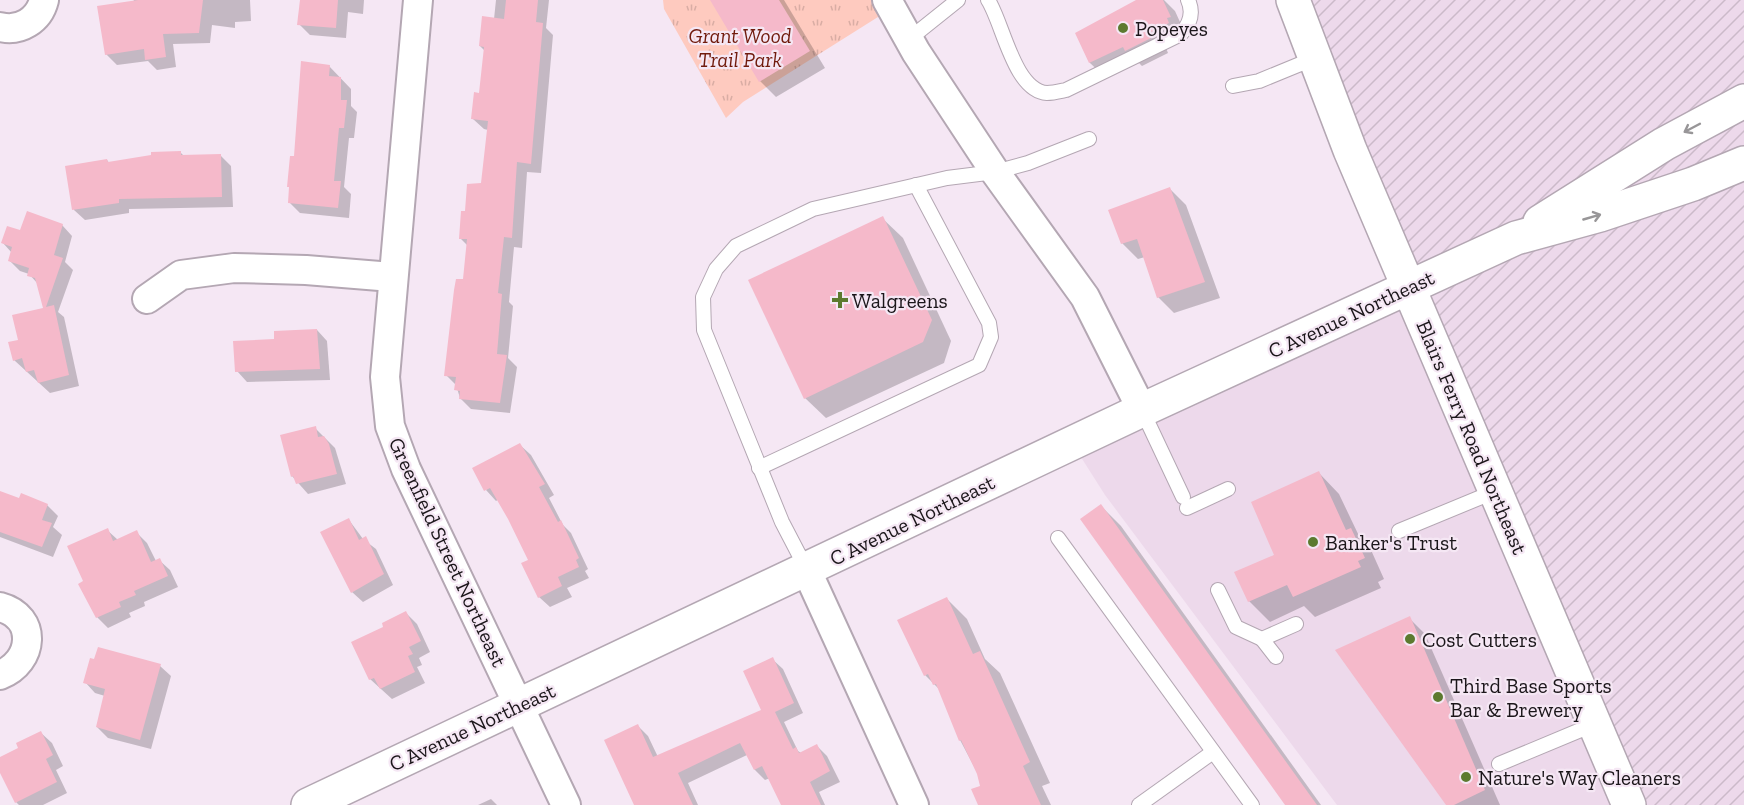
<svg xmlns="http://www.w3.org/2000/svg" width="1744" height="805" font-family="'Zilla Slab',serif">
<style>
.built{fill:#edd9eb}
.industrial{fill:url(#industrial-furrows)}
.park{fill:url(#park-tufts)}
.shadow{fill:#0003}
.building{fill:#f5b9ca}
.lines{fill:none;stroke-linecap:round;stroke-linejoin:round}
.service-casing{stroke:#b4a7b3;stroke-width:16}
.minor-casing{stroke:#b4a7b3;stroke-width:32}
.secondary-casing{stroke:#b4a7b3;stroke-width:36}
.service{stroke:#fff;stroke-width:14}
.minor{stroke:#fff;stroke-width:28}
.secondary{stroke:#fff;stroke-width:33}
.oneway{stroke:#989698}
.poi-dot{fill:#5c7a2f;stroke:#f5e7f4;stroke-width:2}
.labels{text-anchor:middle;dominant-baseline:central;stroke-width:4.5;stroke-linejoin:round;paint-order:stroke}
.poi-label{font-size:21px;fill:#1b161a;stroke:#f5e7f4;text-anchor:start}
.park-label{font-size:21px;font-style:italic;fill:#711b0d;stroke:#f5e7f4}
.street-label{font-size:21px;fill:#1b161a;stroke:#f5e7f4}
</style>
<defs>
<pattern id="industrial-furrows" width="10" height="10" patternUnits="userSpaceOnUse" patternTransform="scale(1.5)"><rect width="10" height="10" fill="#edd9eb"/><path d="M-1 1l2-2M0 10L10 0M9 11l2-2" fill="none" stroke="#cbbac9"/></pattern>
<pattern id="park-tufts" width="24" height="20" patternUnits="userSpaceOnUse" patternTransform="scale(1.5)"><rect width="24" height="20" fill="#fecabf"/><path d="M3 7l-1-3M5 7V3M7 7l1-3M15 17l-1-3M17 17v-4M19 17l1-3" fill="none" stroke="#d9ada4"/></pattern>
</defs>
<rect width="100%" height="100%" fill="#f5e7f4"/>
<path class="built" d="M1409 287 1629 805H1337L1105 495 1072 443Z"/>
<path class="industrial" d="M1293 0H1744V805H1629Z"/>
<path class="park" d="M663 0H905L743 102 726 118 664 9Z"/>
<g class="shadow">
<path d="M134 0H250L251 21 235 22V28L212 25 210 43 173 44 176 67 157 70 148 61 117 65 106 54Z"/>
<path d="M301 0H364L363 14 348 12 346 38 310 35 299 24Z"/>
<path d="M496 0H549L546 28 553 35 541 173 527 172 522 248 514 247 509 302 513 306 508 358 517 367 510 413 471 409 460 398 456 385 446 375 464 281 468 246 460 238 467 213 483 185 488 130 484 129 473 119 481 94 485 51 480 46 494 19Z"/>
<path d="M712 0H784L825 68 776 97 760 81Z"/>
<path d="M1139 0H1164L1175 11 1185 33 1166 48 1168 53 1142 66 1139 63 1106 78 1090 63 1077 34Z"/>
<path d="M329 66 351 89V106L357 112 354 138H349L344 187 351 194 349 218 300 213 290 203 291 189 288 186 295 158Z"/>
<path d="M180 152 184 156H221L231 166 233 207 129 209V213L85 220 74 210 67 167 107 160 110 164Z"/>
<path d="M1170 189 1186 205 1220 298 1174 313 1158 297 1145 257 1138 259 1122 243Z"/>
<path d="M882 218 903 238 951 341 944 363 826 418 805 398Z"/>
<path d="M62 225 72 236 65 262 73 270 58 312 64 317 79 386 50 393 14 360 20 341 45 309 38 284 29 274 20 271 9 260 12 253 3 243 21 232Z"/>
<path d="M317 330 327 341 330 380 247 382 237 371 276 340Z"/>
<path d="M315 428 335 448 346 484 308 494 292 476Z"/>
<path d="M520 445 531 455 554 495 549 498 563 525 571 533 588 569 585 571 589 578 567 588 572 597 550 607 539 597 530 561 499 499 496 501 486 490Z"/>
<path d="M1319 473 1339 494 1360 538 1371 550 1384 579 1378 582 1381 588 1315 617 1304 606 1270 622 1249 601Z"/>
<path d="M0 493 20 500 47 505 58 516 53 527 62 535 53 557 0 537Z"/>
<path d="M1101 506 1121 526 1321 805H1286Z"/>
<path d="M349 520 363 539 376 549 393 585 363 602 352 592Z"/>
<path d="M107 530 118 540 136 532 147 543 156 561 159 560 170 570 178 587 144 602 145 606 129 613 131 617 108 628 97 617 85 582Z"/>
<path d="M947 599 967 619 985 659 1000 673 1050 783 1042 786 1051 805H980L981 787 978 774 960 740 940 690 925 675Z"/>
<path d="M406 613 417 624 430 652 419 658 422 665 417 667 425 683 392 699 370 679 385 627Z"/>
<path d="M1409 618 1425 634 1500 805H1448Z"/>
<path d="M772 659 783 669 803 713 784 722 798 751 801 753 817 746 827 756 840 782 819 792 825 805H789L770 778 765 780 755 770 747 755 688 783 698 805H637L638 726 648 736 658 757 763 711Z"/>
<path d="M160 666 171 676 151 749 108 738 97 727 105 696 95 693 85 682Z"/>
<path d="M41 733 52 743 63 766 56 770 67 793 43 805H19L16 802 20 748Z"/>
<path d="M491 799 497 805H478Z"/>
</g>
<g class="building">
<path d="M138 0H203L199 33 163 34 166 57 145 60 144 49 105 55 97 6Z"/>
<path d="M300 0H338L336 28 297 25Z"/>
<path d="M506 0H538L536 22 543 23 531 164 517 162 512 238 504 237 498 293 502 294 497 354 507 355 500 403 459 399 460 391 454 390 456 377 444 376 454 290 456 279H463L467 239H459L461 211H465L467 184 481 183 488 121 471 119 474 92 479 93 484 47 479 46 482 16 504 19Z"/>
<path d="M710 0H779L810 51 759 82Z"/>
<path d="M1136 0H1163L1171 17 1167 18 1169 23 1151 32 1153 37 1125 51 1123 47 1089 63 1075 33Z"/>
<path d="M301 61 330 65 329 76 341 77V100H347L344 128H339L334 181H341L338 208 288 203 289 187H287L290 156H294Z"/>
<path d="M181 151V155L221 154 222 197 119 199V203L72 210 65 166 107 159 108 162 151 155V152Z"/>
<path d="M1170 187 1205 282 1157 298 1137 239 1121 244 1108 210Z"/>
<path d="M27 211 63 224 54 255 63 258 46 307 54 305 69 375 38 383 34 370 26 372 22 358 13 361 8 342 18 340 12 315 43 308 35 278 27 276 29 268 8 261 12 247 1 243 7 226 20 230Z"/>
<path d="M883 216 932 320 923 342 804 399 748 280Z"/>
<path d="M317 329 320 369 235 372 233 341 274 339V331Z"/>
<path d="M316 426 318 437 324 436 329 444 337 474 296 484 293 476 291 477 280 435Z"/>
<path d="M520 443 545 484 539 487 558 522 561 520 579 558 576 560 579 567 558 577 562 586 538 598 521 563 528 560 508 519 490 488 484 491 472 468Z"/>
<path d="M1319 471 1346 530 1351 528 1365 558 1358 561 1361 567 1293 597 1287 585 1248 602 1234 572 1274 555 1251 502Z"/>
<path d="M0 491 19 498 21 493 48 504 42 520 52 523 42 547 0 532Z"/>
<path d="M1101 504 1317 805H1285L1080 519Z"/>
<path d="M349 518 359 540 366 536 384 574 351 593 320 532Z"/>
<path d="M108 528 113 541 137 530 151 562 160 558 168 576 134 591 136 595 119 602 121 607 96 618 78 584 83 581 67 546Z"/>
<path d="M947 597 973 654 980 651 1030 762 1023 766 1041 805H978L971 789 980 786 977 774 961 740 959 741 936 684 933 685 928 674 924 676 897 620Z"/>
<path d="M406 611 421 641 409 647 413 654 408 656 415 672 380 689 374 678 369 680 351 642 383 627 382 623Z"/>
<path d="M1410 616 1485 790 1454 805H1446L1335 650Z"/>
<path d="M98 647 161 664 140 740 96 727 105 689 83 683 90 658 94 659Z"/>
<path d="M773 657 794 703 775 712 793 749 796 747 799 753 817 744 830 771 810 782 821 805H781L762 766 754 770 740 743 678 773 693 805H634L604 740 638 724 653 757 761 710 743 671Z"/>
<path d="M41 731 53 755 46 759 57 782 15 803 0 773V757L18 748 16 743Z"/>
</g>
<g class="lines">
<defs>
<g id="service">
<path d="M988 0C1003 23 1014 91 1047 93 1053 93 1061 91 1066 90L1181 34C1190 24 1194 13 1188 0"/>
<path d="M908 40 958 0"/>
<path d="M1233 86 1259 81 1315 58"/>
<path d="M1142 410 1183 497"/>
<path d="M759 468 979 365 991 337 989 323 916 185"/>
<path d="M1187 508 1228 489"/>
<path d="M1399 531 1496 491"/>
<path d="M1058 538 1252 805"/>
<path d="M807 570 782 522 704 330 703 297 716 269 736 246 813 209 947 178 995 172 1028 163 1089 139"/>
<path d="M1218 590 1236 627 1262 639 1296 624"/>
<path d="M1262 639 1276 657"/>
<path d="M1499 764 1595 724"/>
<path d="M1139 805 1213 752"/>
</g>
<g id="minor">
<path d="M418 0 385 377 390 426 406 469 566 805"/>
<path d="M887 0 916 52 995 172 1085 297 1142 410"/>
<path d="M0 27C20 32 39 20 44 0"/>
<path d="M147 299 181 275 234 268 306 270 392 277"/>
<path d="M807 571 914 805"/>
<path d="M0 607C38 617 34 662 0 675"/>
</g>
<g id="secondary">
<path d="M1293 0 1350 150 1629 805"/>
<path d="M1540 222 1664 144 1744 101"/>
<path d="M308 805 1142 410 1516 238 1600 215 1693 184 1744 163"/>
</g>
</defs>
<use href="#service" class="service-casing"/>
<use href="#minor" class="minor-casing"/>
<use href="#secondary" class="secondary-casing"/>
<use href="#service" class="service"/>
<use href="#minor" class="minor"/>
<use href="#secondary" class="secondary"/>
</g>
<defs><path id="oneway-shaft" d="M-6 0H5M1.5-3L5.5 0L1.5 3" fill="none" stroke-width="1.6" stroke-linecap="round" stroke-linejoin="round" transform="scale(1.5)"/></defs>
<g class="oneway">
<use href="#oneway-shaft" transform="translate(1692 128) rotate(152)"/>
<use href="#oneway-shaft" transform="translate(1592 217) rotate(-16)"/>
</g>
<g class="poi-dot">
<circle cx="1123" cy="28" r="6"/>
<path d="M837 291h6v6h6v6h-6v6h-6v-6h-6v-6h6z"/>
<circle cx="1313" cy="542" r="6"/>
<circle cx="1410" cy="639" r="6"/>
<circle cx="1438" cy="697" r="6"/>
<circle cx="1466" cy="777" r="6"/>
</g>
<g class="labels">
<g class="poi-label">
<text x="1135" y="28">Popeyes</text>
<text x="852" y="300">Walgreens</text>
<text x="1325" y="542">Banker's Trust</text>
<text x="1422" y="639">Cost Cutters</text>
<text x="1450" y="685">Third Base Sports<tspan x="1450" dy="24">Bar &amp; Brewery</tspan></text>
<text x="1478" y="777">Nature's Way Cleaners</text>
</g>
<g class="park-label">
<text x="740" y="35">Grant Wood<tspan x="740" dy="24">Trail Park</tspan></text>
</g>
<g class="street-label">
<text transform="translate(1351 314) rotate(-25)">C Avenue Northeast</text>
<text transform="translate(1472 437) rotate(67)">Blairs Ferry Road Northeast</text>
<text transform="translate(912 520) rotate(-26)">C Avenue Northeast</text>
<text transform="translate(448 552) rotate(65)">Greenfield Street Northeast</text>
<text transform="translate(472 727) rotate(-25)">C Avenue Northeast</text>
</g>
</g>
</svg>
